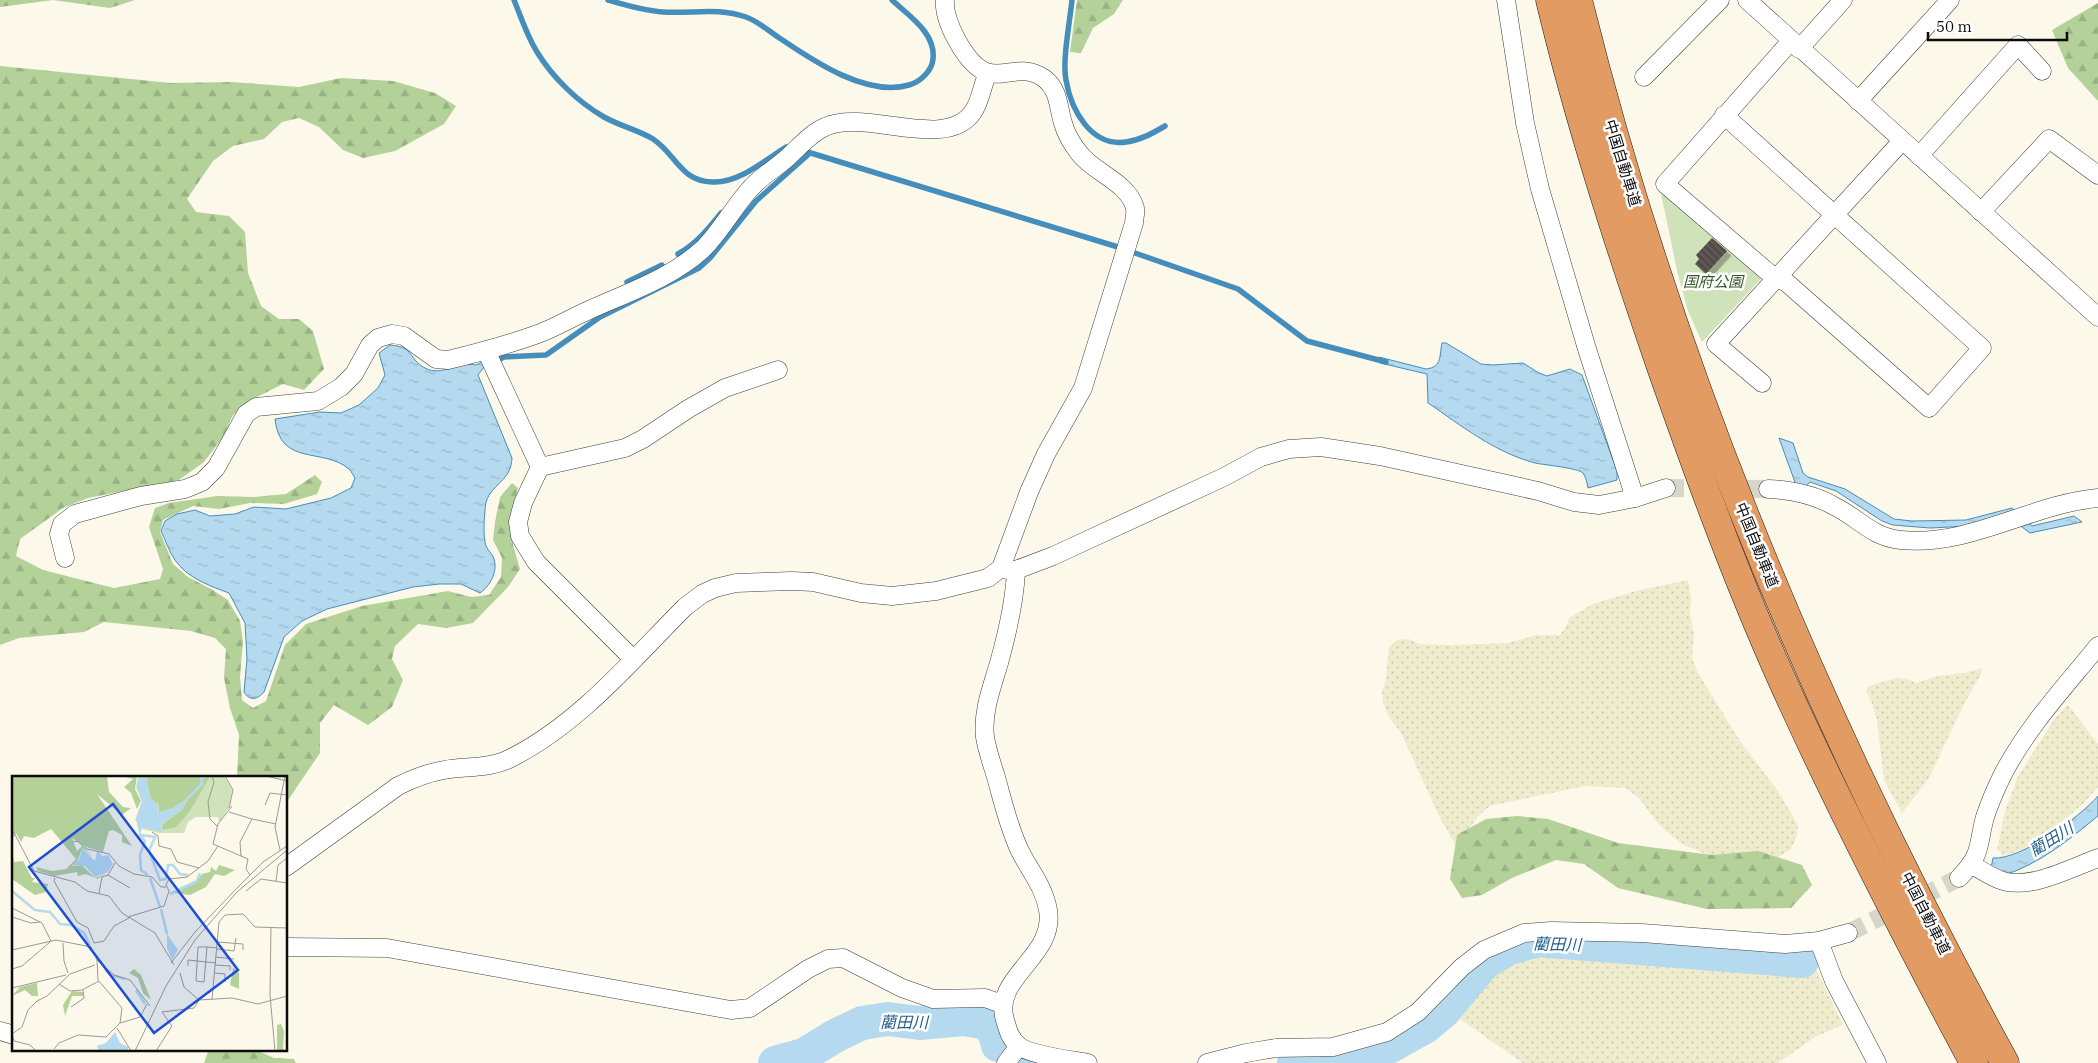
<svg xmlns="http://www.w3.org/2000/svg" width="2098" height="1063" font-family="'IBM Plex Serif','Noto Sans JP',serif">
<style>
.farmland{fill:url(#farmland-dots)}
.green{fill:#cfe2b9}
.forest{fill:url(#forest-firs)}
.water{fill:url(#water-ripples);stroke:#458ebc}
.lines{fill:none;stroke-linecap:round;stroke-linejoin:round}
.stream{stroke:#458ebc;stroke-width:5.5}
.river{stroke:#b5d9ee;stroke-width:34}
.building{fill:url(#building-back-hatch);filter:url(#shadow)}
.street-tunnel{stroke:#d8d5c9;stroke-width:18;stroke-dasharray:18 9;stroke-linecap:butt}
.street-casing{stroke:#3e3e3e;stroke-width:19}
.highway-casing{stroke:#1c1c1c;stroke-width:29}
.street{stroke:#fff;stroke-width:18}
.highway{stroke:#e29b63;stroke-width:28}
.labels{text-anchor:middle;dominant-baseline:central;stroke-width:5;stroke-linejoin:round;paint-order:stroke}
.street-label{font-size:15px;fill:#0b0b0b;stroke:#fff}
.park-label{font-size:15px;font-style:italic;fill:#305924;stroke:#fff}
.water-label{font-size:16px;font-style:italic;fill:#24608c;stroke:#fff}
.inset-river{fill:none;stroke:#b5d9ee;stroke-width:2.5}
.inset-road{fill:none;stroke:#9c9a91;stroke-width:1}
.view{fill:#1d4ed8;fill-opacity:0.15;stroke:#1d4ed8;stroke-width:2.5}
.inset-edge{fill:none;stroke:#0b0b0b;stroke-width:2.5}
</style>
<defs>
<pattern id="farmland-dots" width="8" height="8" patternUnits="userSpaceOnUse" patternTransform="scale(1.25)"><rect width="8" height="8" fill="#efecce"/><path d="M2 2h.1M6 6h.1" fill="none" stroke="#ccc9b0" stroke-width="1.8" stroke-linecap="round"/></pattern>
<pattern id="forest-firs" width="22" height="20" patternUnits="userSpaceOnUse" patternTransform="scale(1.25)"><rect width="22" height="20" fill="#b4d19a"/><path d="M5 1l3.5 6h-7zM16 11l3.5 6h-7z" fill="#99b283"/></pattern>
<pattern id="water-ripples" width="26" height="14" patternUnits="userSpaceOnUse" patternTransform="scale(1.25)"><rect width="26" height="14" fill="#b5d9ee"/><path d="M2 4q2-2 4 0t4 0M15 11q2-2 4 0t4 0" fill="none" stroke="#9ab9cb"/></pattern>
<pattern id="building-back-hatch" width="6" height="6" patternUnits="userSpaceOnUse" patternTransform="scale(1.25)"><rect width="6" height="6" fill="#524c48"/><path d="M-1 5l2 2M0 0l6 6M5-1l2 2" fill="none" stroke="#66615e"/></pattern>
<filter id="shadow"><feDropShadow dx="4.5" dy="4.5" stdDeviation="0" flood-color="#0004"/></filter>
</defs>
<rect width="100%" height="100%" fill="#fcf9eb"/>
<g class="farmland">
<polygon points="1688,580 1691,598 1690,614 1694,634 1692,658 1698,673 1740,741 1778,791 1798,825 1797,835 1791,849 1777,858 1710,856 1684,845 1668,833 1656,821 1639,798 1625,788 1585,786 1490,806 1477,817 1457,848 1440,818 1401,733 1389,717 1383,702 1382,691 1386,679 1389,647 1397,640 1409,639 1419,644 1450,645 1508,643 1537,635 1560,635 1566,627 1569,618 1593,604 1636,591"/>
<polygon points="1982,668 1981,674 1963,706 1929,778 1902,813 1884,780 1877,721 1872,703 1866,691 1869,686 1896,678 1907,679 1916,683 1937,676 1964,673"/>
<polygon points="2068,705 2098,744 2098,787 2084,803 2047,834 2024,849 2001,856 2002,852 1997,850 2005,811 2018,776 2055,718"/>
<polygon points="1540,949 1634,954 1649,959 1814,965 1843,1025 1815,1037 1778,1063 1523,1063 1454,1015 1467,994 1481,979 1494,969 1520,955"/>
</g>
<polygon class="green" points="1659,184 1761,279 1702,342 1688,311 1678,275"/>
<g class="forest">
<polygon points="0,0 135,0 110,8 53,0 0,7"/>
<polygon points="1077,0 1123,0 1114,14 1093,28 1081,53 1070,52"/>
<polygon points="2098,3 2098,101 2068,68 2052,30"/>
<polygon points="0,66 171,83 231,82 299,87 341,78 393,81 435,93 456,106 444,124 395,151 363,158 343,150 319,127 299,118 282,122 264,139 233,146 213,161 187,199 196,212 229,216 245,232 248,273 261,306 279,319 299,319 313,331 324,369 304,390 283,384 253,399 233,415 223,437 204,462 179,480 88,498 63,508 20,539 16,556 43,570 114,588 160,579 163,569 149,527 155,508 169,503 217,496 253,497 286,494 315,475 322,482 317,494 284,504 250,503 219,509 193,506 163,520 160,532 173,564 188,577 211,589 228,600 240,621 243,641 240,677 242,700 253,708 266,701 285,645 306,624 362,606 408,598 448,591 471,597 489,595 501,577 502,558 493,540 495,522 500,497 512,483 518,488 510,519 513,545 520,569 508,587 473,623 446,628 418,624 395,646 392,659 403,680 392,707 368,725 334,705 320,723 320,753 286,803 286,777 237,777 239,735 230,708 224,678 226,649 215,638 191,631 104,622 84,632 19,638 0,645"/>
<polygon points="1517,816 1548,819 1618,843 1712,855 1758,851 1802,865 1812,885 1791,908 1707,909 1618,888 1584,864 1556,860 1512,878 1482,895 1462,898 1450,879 1457,835 1486,819"/>
<polygon points="209,1049 254,1049 274,1058 294,1059 296,1063 204,1063"/>
</g>
<g class="water">
<path d="M1442,343H1446L1481,364L1493,365L1523,363L1539,373L1547,376L1570,369L1582,375L1617,471V480L1588,488C1587,483 1586,477 1583,473C1578,468 1545,465 1535,463C1494,452 1462,426 1428,403L1427,374L1380,363L1379,357L1426,369C1443,367 1439,355 1442,343Z"/>
<path d="M390,345C415,347 408,359 425,368C441,377 459,361 476,365L482,362L484,367L478,375L512,458C511,485 485,484 485,511C484,521 483,536 486,546C488,551 493,554 494,559C498,572 490,586 480,593L461,584H439L413,587L327,609L302,621L284,637L264,692C258,699 250,702 244,692L247,659L245,623L229,593C210,586 187,578 175,560C169,552 166,541 161,531L165,521L177,514L195,510L210,516L235,514L254,507L286,509L331,498L351,488L355,478C353,475 351,471 349,469C323,447 280,467 275,419L320,412L341,413L359,405L378,388L385,375L379,353Z"/>
<polygon points="1779,438 1793,443 1803,473 1808,477 1845,489 1894,519 1912,521 1966,520 2012,508 2032,526 2074,516 2082,522 2030,533 2007,516 1969,526 1930,528 1893,525 1882,521 1836,491 1810,482 1806,486 1796,485"/>
<path d="M2098,796V816C2066,842 2041,863 2002,876L1991,868L1993,858C2021,860 2080,817 2098,796Z"/>
</g>
<g class="lines">
<g class="stream">
<path d="M514,0C521,17 527,36 537,52C553,78 578,102 604,117C620,126 638,130 653,139C676,154 680,181 712,182C738,184 765,160 786,147L792,148"/>
<path d="M608,0C625,5 645,11 663,12C693,14 717,7 746,17C758,21 770,32 781,39C815,62 867,97 909,85C920,82 932,71 933,59C936,33 909,16 892,0"/>
<path d="M1072,0C1070,21 1062,61 1066,80C1071,110 1091,147 1126,142C1141,140 1153,133 1165,126"/>
<polyline points="801,150 1118,247"/>
<polyline points="1132,252 1238,289 1307,341 1386,362"/>
<path d="M678,254C697,243 708,229 721,213"/>
<polyline points="627,282 662,265"/>
<polyline points="494,362 504,357 546,355 600,317 699,268 710,258 756,201 810,153"/>
</g>
<g class="river">
<polyline points="1019,1058 1029,1063"/>
<polyline points="775,1063 804,1055 835,1036 862,1023 888,1019 919,1023 964,1019 987,1023 995,1034 998,1045"/>
<polyline points="1294,1063 1342,1063 1369,1058 1425,1027 1443,1012 1484,963 1509,948 1538,940 1802,961"/>
</g>
</g>
<polygon class="building" points="1712,238 1727,251 1706,274 1695,264 1699,259 1696,255"/>
<g class="lines">
<g class="street-tunnel">
<polyline points="1666,488 1768,489"/>
<polyline points="1848,933 1959,878"/>
</g>
<defs>
<g id="street">
<polyline points="1506,0 1525,123 1540,189 1587,349 1635,498"/>
<polyline points="1747,0 2098,317"/>
<polyline points="1799,49 1843,0"/>
<polyline points="1644,77 1720,0"/>
<polyline points="1858,101 1950,0"/>
<polyline points="1724,115 1982,348 1929,408 1786,282 1776,279 1665,184 1791,41"/>
<polyline points="1919,156 2018,45 2042,71"/>
<polyline points="1981,212 2049,139 2098,175"/>
<polyline points="488,350 489,357 540,467 523,503 518,522 520,536 536,562 633,659"/>
<polyline points="1762,383 1716,344 1902,141"/>
<polyline points="540,467 625,448 643,439 688,409 725,388 778,370"/>
<path d="M1768,489C1792,490 1813,494 1834,506C1859,518 1871,537 1901,540C1970,547 2031,504 2098,498"/>
<path d="M65,558L59,534L62,524L75,514L141,496L185,489L202,482L216,468L246,414L256,407L318,401L341,387L354,374L370,345L378,338L392,334L404,336L436,359L448,360C477,353 507,345 535,335C553,329 569,319 587,311C626,293 670,279 703,249C721,231 733,208 750,189C761,176 775,169 787,158C799,147 811,133 825,127C866,108 945,152 973,112C981,100 982,85 988,73"/>
<polyline points="1001,568 1007,570 1016,570 1053,556 1224,477 1261,457 1289,449 1321,447 1380,456 1538,491 1574,502 1599,505 1635,498 1666,488"/>
<path d="M1016,570C1015,601 1007,634 999,663C992,687 982,712 985,737C987,750 992,764 996,777C1003,802 1008,825 1019,849C1029,870 1044,886 1048,910C1056,957 992,977 1005,1020C1008,1030 1010,1039 1019,1046C1030,1055 1072,1060 1088,1063"/>
<path d="M1972,865C1981,870 1990,876 2000,880C2029,891 2071,868 2098,858"/>
<path d="M286,867L398,786C412,779 427,773 444,770C466,766 490,769 511,758C579,724 632,660 685,607L702,594L715,588L736,583L792,581L813,582L861,593L892,596L936,591L988,578L1001,568L1029,492L1046,454L1083,388L1134,223C1134,219 1136,213 1135,208C1128,182 1094,173 1079,153C1072,144 1066,134 1063,123C1058,107 1059,90 1045,79C1022,62 1005,79 986,72C966,64 943,21 945,0"/>
<path d="M1959,878C1983,853 1977,846 1985,817C1990,802 1996,788 2003,774C2028,726 2064,688 2098,646"/>
<polyline points="1819,941 1834,981 1877,1063"/>
<polyline points="286,947 387,948 731,1010 750,1008 808,969 828,959 843,958 902,988 933,999 985,998 1002,1004"/>
<polyline points="0,1031 14,1035"/>
<polyline points="1006,1063 1019,1046"/>
<polyline points="1207,1063 1246,1053 1276,1048 1333,1047 1387,1032 1418,1012 1462,967 1484,950 1524,933 1551,931 1642,933 1785,944 1819,941 1848,933"/>
</g>
<g id="highway">
<path d="M1550,0C1580,125 1620,248 1662,370C1699,475 1737,580 1783,682C1841,811 1907,938 1974,1063"/>
<path d="M1578,0C1670,372 1821,728 2005,1063"/>
</g>
</defs>
<use href="#street" class="street-casing"/>
<use href="#highway" class="highway-casing"/>
<use href="#street" class="street"/>
<use href="#highway" class="highway"/>
</g>
<g class="labels">
<g class="street-label">
<text transform="translate(1623 163) rotate(73)">中国自動車道</text>
<text transform="translate(1757 545) rotate(68)">中国自動車道</text>
<text transform="translate(1926 913) rotate(63)">中国自動車道</text>
</g>
<g class="park-label">
<text x="1713" y="281">国府公園</text>
</g>
<g class="water-label">
<text transform="translate(2051 839) rotate(-32)">藺田川</text>
<text transform="translate(1557 944) rotate(1)">藺田川</text>
<text x="904" y="1022">藺田川</text>
</g>
</g>
<g transform="translate(12 776)">
<rect width="275" height="275" fill="#fcf9eb"/>
<path d="M126,0H212L220,14L217,32L207,46L206,41H184L176,46L172,57H147L130,53L123,44L130,26L124,11Z" fill="#cfe2b9"/>
<path d="M0,0H95L97,16L111,31L119,32L110,39L85,18L120,70L110,66V59L101,54L97,55L91,76L74,71L60,62L65,75L70,70L82,81L70,72L66,84L60,90L70,89L83,102L94,98L85,103L74,98L66,100L65,96L43,100L26,95L24,91L40,95L54,93L64,83L39,53L22,62L12,60L9,66L4,57L0,64ZM110,0H125L123,13L129,25L125,33L119,17L112,11L121,3ZM134,0H188L191,4L194,0L197,2L178,35L164,51L150,54L151,48L170,34L178,20L161,32L147,36V28L139,23ZM0,74L2,86L11,85L20,102H23L20,106L36,108L34,116L23,119L0,103ZM207,89L223,94L212,100L203,98L194,111L178,119L162,117L185,105L190,98L198,96L199,91L204,95ZM221,192L227,197V213L218,209ZM122,193L129,199L139,224L131,217L126,202L117,197ZM25,207L26,220H20L13,214L0,220L8,211ZM60,215L71,216V220H60L53,240L51,229ZM269,248L272,255L271,275H265V249Z" fill="#b4d19a"/>
<path d="M127,0L135,3L138,23L146,29V37L162,32L176,22L169,34L150,47L149,56L130,51L128,60L127,57L124,43L130,25L125,12ZM70,72L83,85L85,75L91,80L96,79L101,88L96,96L83,101L73,90L61,89L67,84ZM155,158L166,174L160,184L155,172ZM103,256L108,267L116,271V275H87L85,270L94,267Z" fill="#b5d9ee"/>
<path class="inset-river" d="M175,23L190,8L189,0M127,58L133,65L128,79L129,94L136,99M129,59L143,61L137,75L148,104L154,103L156,89H161L168,98L176,99M138,102L148,131M0,115L23,134L38,136L48,148L59,149L72,157L78,169M158,118L185,105L188,97M149,133L155,158M94,194L99,199L113,203M124,214L133,228"/>
<path class="inset-road" d="M200,0L202,6L196,26L198,43L206,51M213,0L221,14L217,32M254,0L275,5M253,29L258,17L275,19M220,30L206,48L201,68L236,83L234,93L238,99M217,36L240,43L228,66L229,80M240,43L264,48M0,53L22,95L63,106L75,115L97,120L110,137L143,157L162,189M140,56L146,60L147,70L159,73L165,86L187,92M61,66L65,65L75,73L97,78L107,90L122,98L140,101L149,111H154M268,74L263,51L273,0M96,99L118,112M43,102L42,105L65,146L76,152L82,167M264,105L266,89L275,82M234,115L249,103L275,107M87,117L90,101L96,99L103,87M0,132L30,147L39,165M0,141L19,147L28,146M116,141L152,130L157,115L154,109L157,103L175,101L196,85L206,70M275,142V176M259,151L258,219L263,275M206,166L231,168V174M51,167L52,185L56,197M82,167L92,165L102,150L117,142M79,171L85,184L102,199L118,204L138,230M195,171L192,206L184,205L186,171H195L205,172M205,173L222,175L224,162M0,174L44,164L79,171M204,181L222,183M159,187L183,156L227,110L251,86L275,70M203,189L218,190V194M176,190V184L204,187M0,193L10,190L38,166M168,197L172,211L187,224L220,222L246,228L275,220M203,197L213,198V206M47,208L58,215L70,214L87,205M0,212L54,199M200,223L207,146L213,139L231,138L243,151L275,152M59,231L72,222L71,214M150,236L182,232L187,224M108,247L128,241L135,228M105,252L119,275M0,258L10,251L16,234L25,225L35,220L58,198L83,189M0,258L2,265L18,269L24,275M42,273L47,267L66,259L94,261L108,247L110,232L86,204L85,184M123,275L154,210L183,164L225,116L275,74M144,275L160,250L150,236"/>
<path class="view" d="M101,28L226,194L142,257L17,91Z"/>
<rect width="275" height="275" class="inset-edge"/>
</g>
<path d="M1928 32v8h139v-8" fill="none" stroke="#0b0b0b" stroke-width="2.5"/>
<text x="1936" y="32" font-size="15" fill="#0b0b0b" stroke="#ffffff" stroke-width="4" paint-order="stroke">50 m</text>
</svg>
